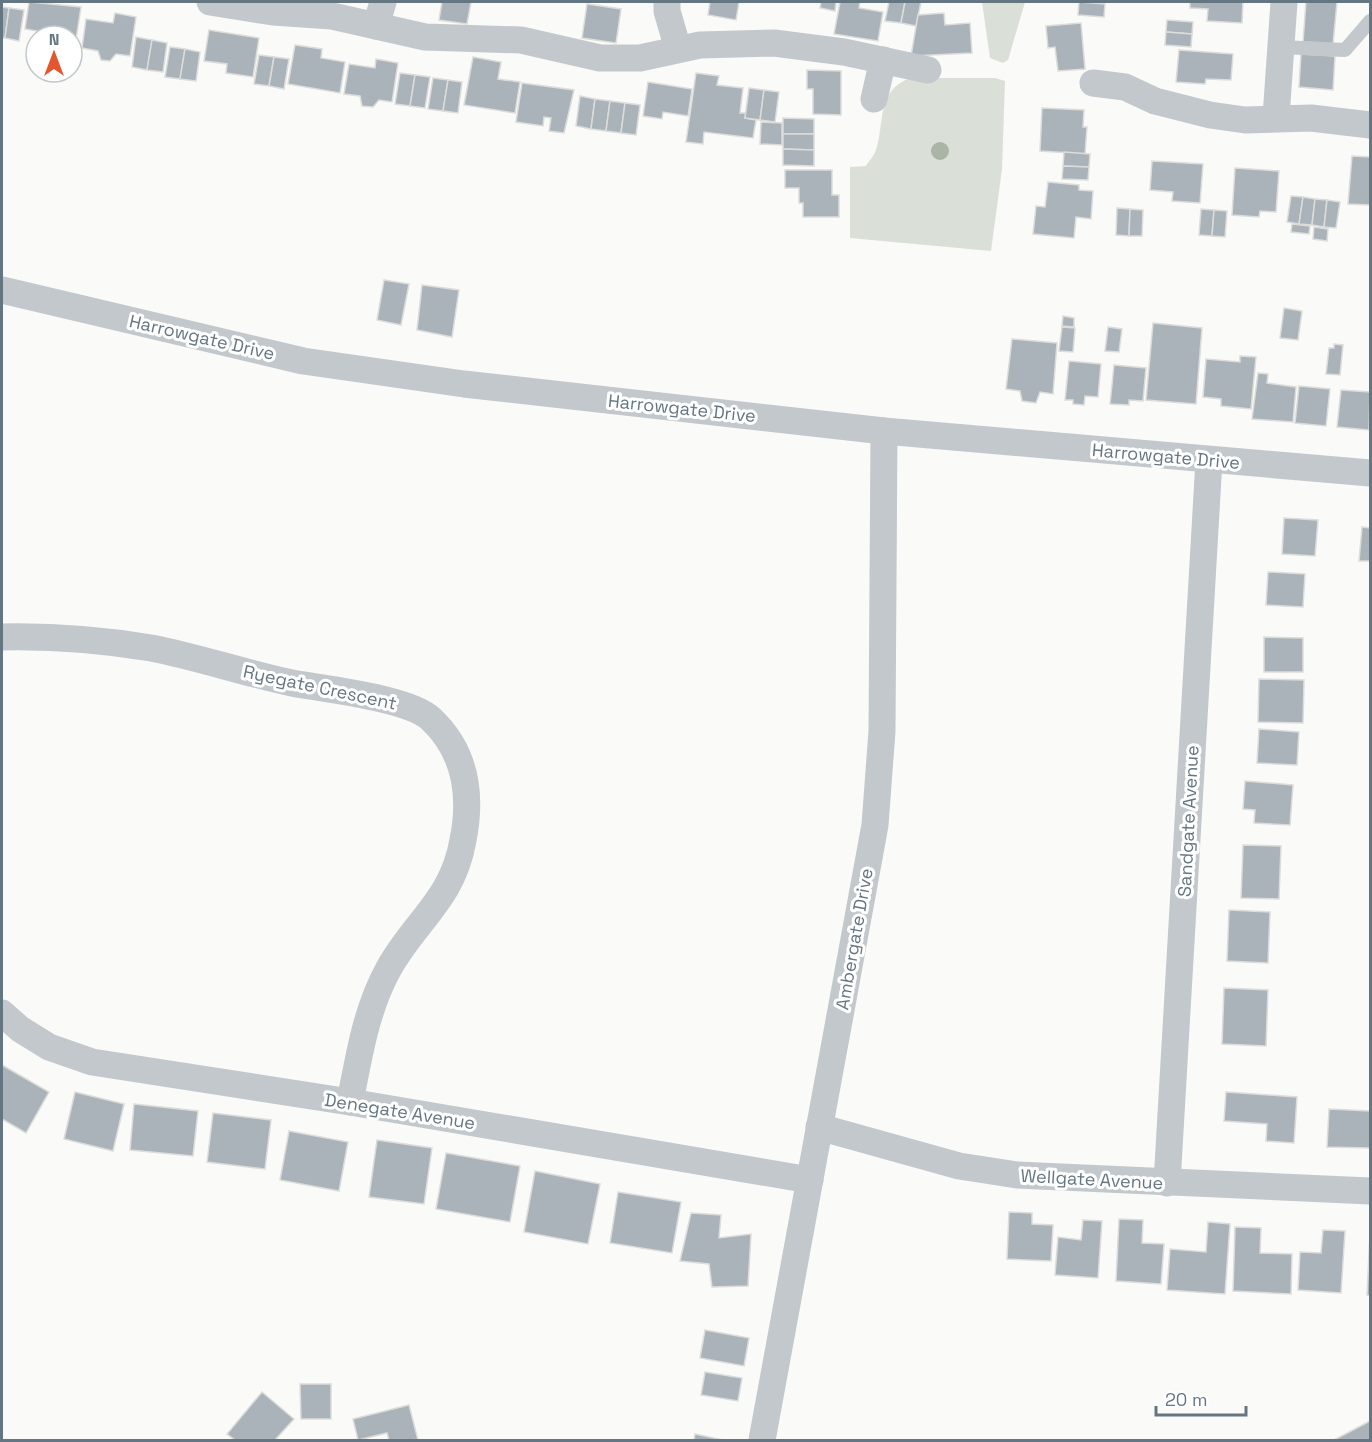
<svg xmlns="http://www.w3.org/2000/svg" width="1372" height="1442" font-family="'Space Grotesk',sans-serif">
<style>
.green{fill:#dadfd7}
.building{fill:#aab3b9;stroke:#dcdcda;stroke-width:1.5}
.lines{fill:none;stroke-linecap:round;stroke-linejoin:round}
.lane{stroke:#c3c8cc;stroke-width:14}
.street{stroke:#c3c8cc;stroke-width:27}
.tree{fill:#aab4a7}
.labels{text-anchor:middle;dominant-baseline:central;stroke-width:6;stroke-linejoin:round;paint-order:stroke}
.street-label{font-size:18px;fill:#657683;stroke:#fff}
</style>
<rect width="100%" height="100%" fill="#fafaf8"/>
<g class="green">
<polygon points="982,2 1025,2 1008,60 1003,63 990,58"/>
<path d="M910,78H995L1005,81L1002,169L991,251L850,238V167L866,166C869,161 874,156 876,150C885,122 876,91 910,78Z"/>
</g>
<g class="building">
<polygon points="29,2 81,7 75,46 72,46 72,36 48,36 48,33 25,29"/>
<polygon points="442,2 471,2 467,24 439,20"/>
<polygon points="710,2 739,2 736,20 708,15"/>
<polygon points="821,2 836,2 835,11 820,8"/>
<polygon points="840,2 860,2 859,8 883,12 878,41 834,34"/>
<polygon points="889,2 905,2 901,23 885,21"/>
<polygon points="905,2 921,2 916,26 901,23"/>
<polygon points="1079,2 1105,4 1104,17 1078,15"/>
<polygon points="1190,2 1243,2 1242,23 1207,21 1208,9 1190,8"/>
<polygon points="1306,2 1337,2 1333,44 1303,42"/>
<polygon points="587,4 621,9 616,43 582,38"/>
<polygon points="2,7 9,8 5,38 2,38"/>
<polygon points="9,8 24,10 19,41 5,38"/>
<polygon points="115,13 136,17 130,56 116,54 110,61 101,60 98,51 82,48 86,19 113,23"/>
<polygon points="944,13 945,25 970,23 972,53 911,56 918,15"/>
<polygon points="1167,20 1193,22 1192,34 1166,32"/>
<polygon points="1081,23 1085,69 1058,71 1055,47 1048,48 1046,26"/>
<polygon points="209,30 259,38 253,77 226,73 227,64 204,61"/>
<polygon points="1166,32 1192,34 1191,47 1165,45"/>
<polygon points="136,37 152,40 147,70 132,67"/>
<polygon points="152,40 167,43 163,72 147,70"/>
<polygon points="295,45 322,49 321,58 345,62 340,93 288,84"/>
<polygon points="170,47 185,49 180,79 165,77"/>
<polygon points="185,49 200,52 196,81 180,79"/>
<polygon points="1179,50 1233,54 1231,80 1206,79 1205,84 1176,82"/>
<polygon points="1301,54 1335,56 1333,90 1299,87"/>
<polygon points="259,55 274,57 269,86 254,84"/>
<polygon points="274,57 289,59 284,89 269,86"/>
<polygon points="473,57 501,62 498,79 520,82 515,113 464,105"/>
<polygon points="376,59 398,63 392,102 379,100 373,107 362,106 360,96 344,94 349,64 375,68"/>
<polygon points="807,70 841,71 841,115 813,114 813,89 807,89"/>
<polygon points="400,73 415,75 410,106 395,104"/>
<polygon points="696,73 719,76 717,85 743,88 740,113 746,113 745,118 756,120 753,138 704,132 703,144 686,142"/>
<polygon points="415,75 430,77 425,108 410,106"/>
<polygon points="433,78 448,80 443,111 428,109"/>
<polygon points="448,80 462,82 458,113 443,111"/>
<polygon points="648,82 692,89 688,116 663,112 662,119 643,116"/>
<polygon points="522,83 574,90 564,133 549,131 551,118 544,117 543,126 516,122"/>
<polygon points="749,88 764,90 760,120 745,118"/>
<polygon points="764,90 779,92 775,122 760,120"/>
<polygon points="580,96 595,99 591,129 576,126"/>
<polygon points="595,99 610,101 606,131 591,129"/>
<polygon points="610,101 625,103 621,133 606,131"/>
<polygon points="625,103 640,105 636,135 621,133"/>
<polygon points="1042,108 1084,110 1083,127 1087,127 1085,154 1040,151"/>
<polygon points="783,118 814,119 814,134 783,134"/>
<polygon points="761,122 782,123 782,145 760,144"/>
<polygon points="783,134 814,134 814,150 783,149"/>
<polygon points="783,149 814,150 814,166 783,165"/>
<polygon points="1064,152 1090,154 1089,167 1063,166"/>
<polygon points="1352,156 1370,157 1370,205 1348,204"/>
<polygon points="1152,161 1203,164 1200,203 1172,201 1173,192 1150,190"/>
<polygon points="1063,166 1089,167 1088,180 1062,179"/>
<polygon points="1235,168 1279,171 1276,212 1260,211 1259,217 1232,215"/>
<polygon points="785,170 832,170 832,195 839,195 839,217 803,217 803,203 799,203 799,188 785,188"/>
<polygon points="1048,182 1079,185 1079,190 1093,191 1091,219 1076,217 1074,238 1033,234 1036,206 1045,207"/>
<polygon points="1291,196 1303,197 1299,224 1287,222"/>
<polygon points="1303,197 1315,199 1312,225 1299,224"/>
<polygon points="1315,199 1327,200 1324,227 1312,225"/>
<polygon points="1327,200 1340,202 1336,228 1324,227"/>
<polygon points="1117,208 1130,209 1129,236 1116,235"/>
<polygon points="1130,209 1143,210 1142,236 1129,236"/>
<polygon points="1201,209 1214,210 1212,236 1199,235"/>
<polygon points="1214,210 1227,211 1225,237 1212,236"/>
<polygon points="1292,224 1310,226 1309,234 1291,232"/>
<polygon points="1314,227 1328,229 1327,241 1313,239"/>
<polygon points="384,280 409,284 401,325 377,320"/>
<polygon points="422,285 459,290 452,337 417,330"/>
<polygon points="1284,308 1302,311 1298,340 1280,338"/>
<polygon points="1063,316 1074,318 1074,327 1062,326"/>
<polygon points="1153,323 1202,328 1196,404 1146,400"/>
<polygon points="1062,327 1075,328 1073,352 1059,351"/>
<polygon points="1108,327 1122,329 1119,352 1105,351"/>
<polygon points="1012,339 1057,343 1053,394 1040,392 1036,403 1022,401 1020,391 1006,389"/>
<polygon points="1334,344 1343,345 1340,375 1326,374 1329,348 1334,348"/>
<polygon points="1240,356 1256,357 1251,409 1221,406 1221,399 1203,397 1206,359 1240,362"/>
<polygon points="1069,361 1101,364 1098,397 1085,396 1084,405 1073,404 1073,400 1065,400"/>
<polygon points="1114,365 1146,368 1143,401 1129,400 1129,405 1110,404"/>
<polygon points="1258,373 1268,374 1267,383 1296,387 1293,422 1252,419"/>
<polygon points="1299,386 1330,389 1326,426 1295,423"/>
<polygon points="1341,390 1370,392 1369,430 1337,427"/>
<polygon points="1284,518 1318,520 1315,556 1282,554"/>
<polygon points="1362,527 1370,528 1370,561 1359,561"/>
<polygon points="1268,572 1305,574 1303,607 1266,605"/>
<polygon points="1264,637 1303,638 1303,672 1264,672"/>
<polygon points="1259,679 1304,680 1303,723 1258,722"/>
<polygon points="1259,729 1299,732 1297,765 1257,763"/>
<polygon points="1245,781 1293,785 1290,825 1254,823 1255,810 1243,809"/>
<polygon points="1243,845 1281,846 1279,899 1241,898"/>
<polygon points="1229,910 1270,912 1268,963 1227,961"/>
<polygon points="1224,988 1268,990 1266,1046 1222,1044"/>
<polygon points="2,1065 49,1092 26,1133 2,1119"/>
<polygon points="75,1092 124,1104 113,1151 64,1139"/>
<polygon points="1226,1092 1297,1097 1294,1143 1266,1141 1267,1124 1224,1121"/>
<polygon points="134,1104 198,1111 193,1156 130,1150"/>
<polygon points="1329,1109 1370,1111 1370,1148 1327,1147"/>
<polygon points="213,1113 271,1120 265,1169 207,1162"/>
<polygon points="289,1131 348,1142 339,1191 280,1180"/>
<polygon points="377,1140 432,1148 424,1204 369,1197"/>
<polygon points="446,1153 520,1166 510,1222 436,1209"/>
<polygon points="535,1171 600,1184 588,1244 524,1232"/>
<polygon points="618,1192 681,1202 672,1253 610,1243"/>
<polygon points="1009,1212 1032,1213 1032,1224 1053,1225 1051,1261 1007,1259"/>
<polygon points="691,1213 721,1215 719,1238 751,1234 748,1286 712,1287 709,1264 680,1261"/>
<polygon points="1119,1219 1143,1220 1142,1243 1164,1244 1161,1284 1116,1281"/>
<polygon points="1083,1220 1102,1221 1098,1278 1055,1275 1058,1237 1081,1240"/>
<polygon points="1208,1222 1230,1224 1225,1294 1167,1290 1170,1249 1206,1252"/>
<polygon points="1235,1227 1261,1228 1260,1253 1292,1254 1291,1294 1233,1291"/>
<polygon points="1323,1230 1345,1231 1341,1293 1298,1290 1300,1252 1321,1253"/>
<polygon points="1370,1233 1370,1296 1367,1295"/>
<polygon points="705,1330 749,1338 744,1366 700,1358"/>
<polygon points="705,1372 742,1378 738,1401 701,1395"/>
<polygon points="300,1384 331,1384 331,1419 301,1419"/>
<polygon points="262,1392 294,1419 275,1440 235,1440 227,1434"/>
<polygon points="409,1405 418,1440 389,1440 387,1433 358,1440 353,1419"/>
<polygon points="1370,1421 1370,1440 1334,1440"/>
<polygon points="695,1434 723,1440 694,1440"/>
</g>
<g class="lines">
<polyline class="lane" points="1281,47 1345,50 1370,21"/>
<g class="street">
<polyline points="210,2 273,12 332,16 425,37 521,40 600,58 640,58 700,45 774,43 844,52 928,70"/>
<polyline points="667,2 667,11 678,49"/>
<polyline points="376,26 383,2"/>
<polyline points="1093,83 1125,87 1155,101 1210,115 1245,120 1311,118 1370,125"/>
<polyline points="874,99 883,60"/>
<polyline points="1276,117 1284,2"/>
<polyline points="2,290 303,361 464,384 884,431 1370,473"/>
<path d="M2,637C50,636 102,640 151,648C198,657 244,673 292,683C324,689 409,698 431,719C466,752 472,795 463,840C453,899 416,920 389,968C366,1009 359,1056 350,1102"/>
<polyline points="2,1013 20,1029 49,1047 92,1062 350,1102 810,1180"/>
<polyline points="819,1127 959,1166 1017,1175 1370,1191"/>
<polyline points="1167,1183 1209,460"/>
<polyline points="762,1440 875,825 882,731 884,431"/>
</g>
</g>
<circle class="tree" cx="940" cy="151" r="9"/>
<g class="labels">
<g class="street-label">
<text transform="translate(202 337) rotate(13)">Harrowgate Drive</text>
<text transform="translate(682 408) rotate(6)">Harrowgate Drive</text>
<text transform="translate(1166 456) rotate(5)">Harrowgate Drive</text>
<text transform="translate(320 687) rotate(12)">Ryegate Crescent</text>
<text transform="translate(1188 821) rotate(-87)">Sandgate Avenue</text>
<text transform="translate(854 939) rotate(-80)">Ambergate Drive</text>
<text transform="translate(400 1111) rotate(9)">Denegate Avenue</text>
<text transform="translate(1092 1179) rotate(3)">Wellgate Avenue</text>
</g>
</g>
<rect width="1372" height="1442" fill="none" stroke="#657683" stroke-width="6"/>
<g transform="translate(54 54)"><circle r="28" fill="#ffffff" stroke="#c1c8cd" stroke-width="1.5"/>
<path d="M0-4.5L10 22L0 15L-10 22Z" fill="#e4572e"/>
<text y="-9" font-size="16" font-weight="bold" text-anchor="middle" fill="#657683">N</text>
</g>
<path d="M1156 1406v9h90v-9" fill="none" stroke="#657683" stroke-width="3"/>
<text x="1165" y="1406" font-size="18" fill="#657683" stroke="#ffffff" stroke-width="4.5" paint-order="stroke">20 m</text>
</svg>
